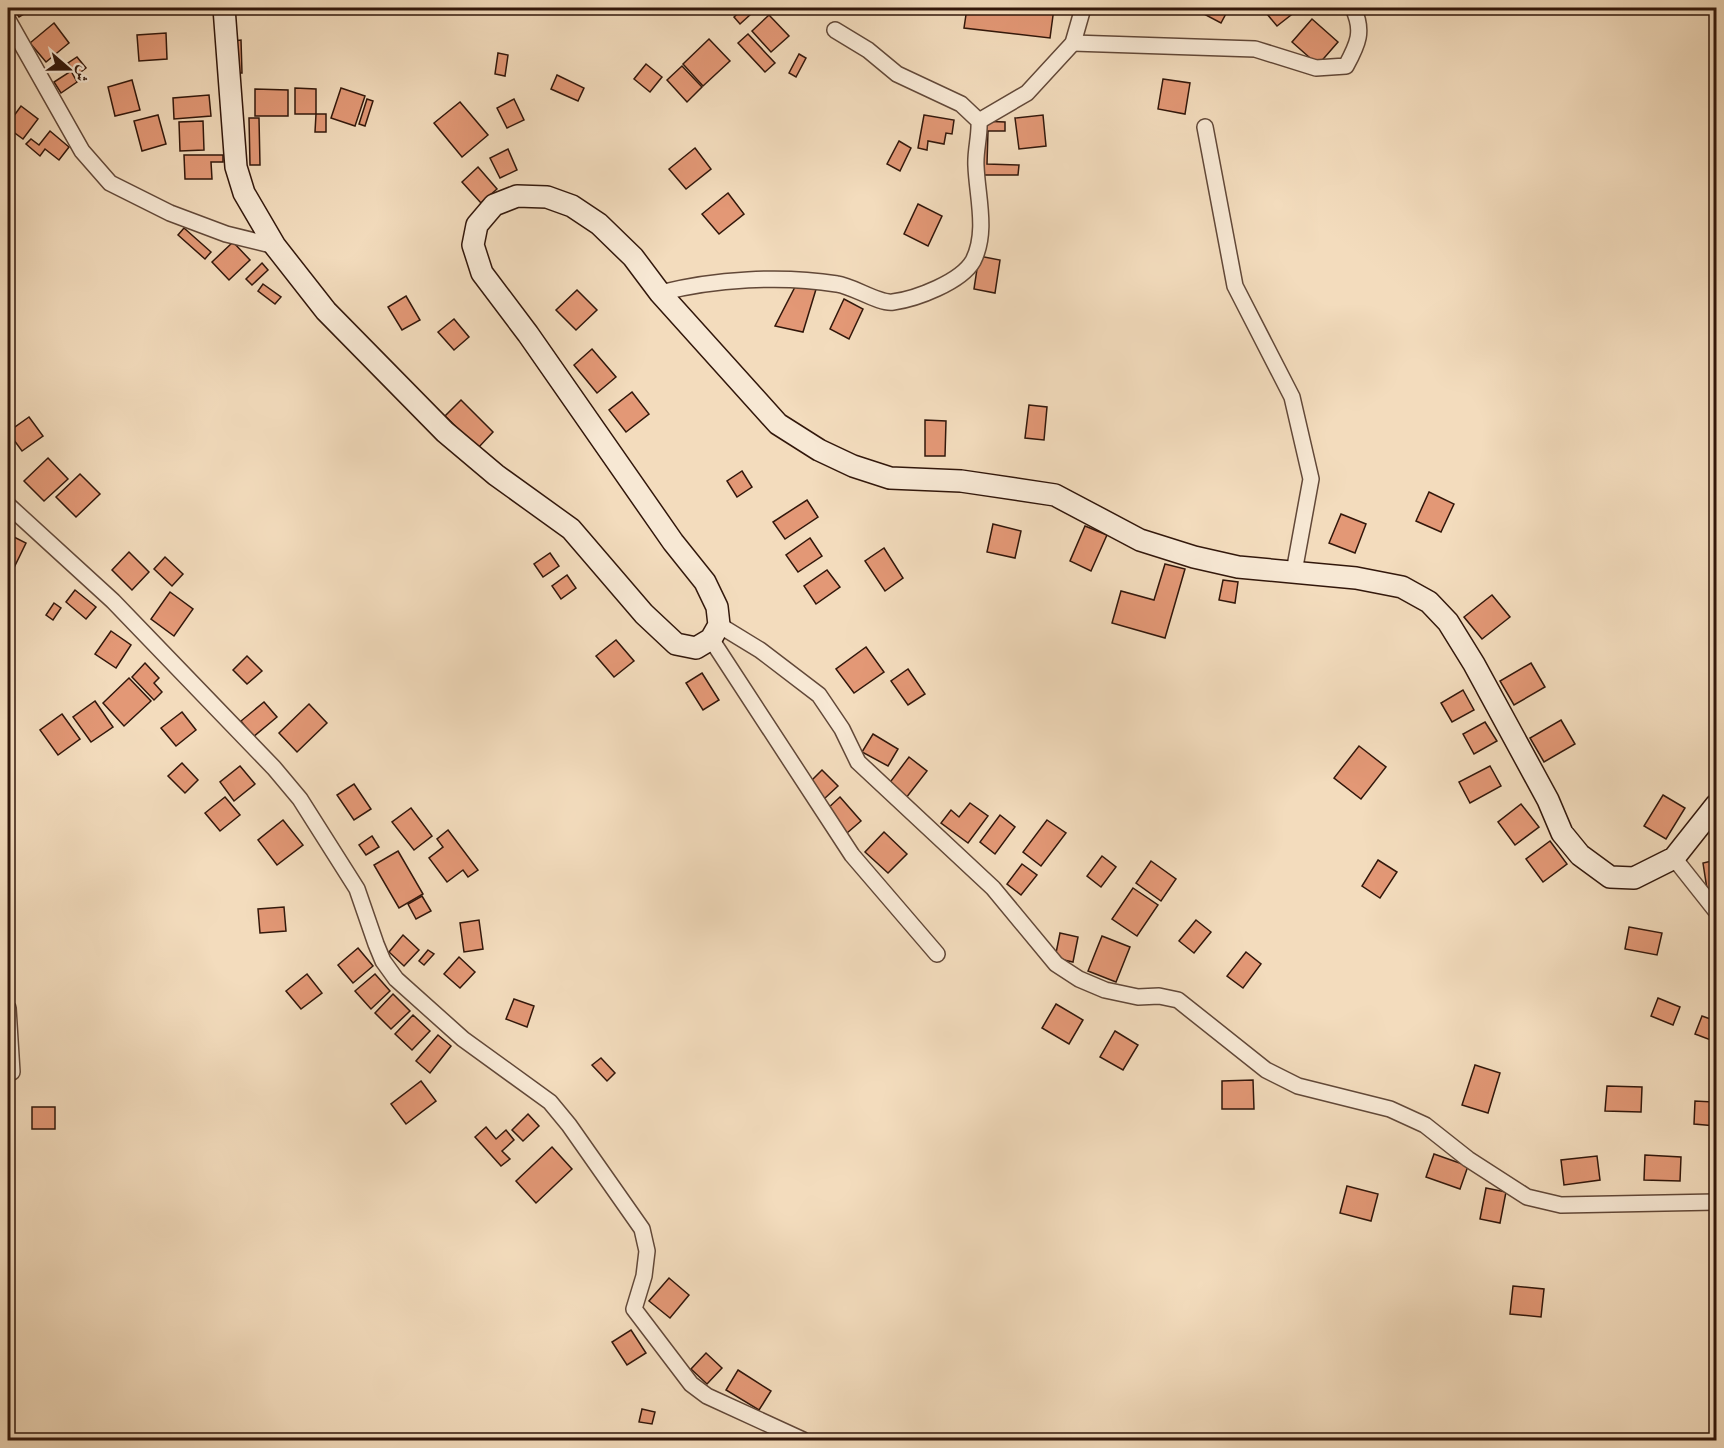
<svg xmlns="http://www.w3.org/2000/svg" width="1724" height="1448" font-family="'IM FELL DW Pica',Amiri,serif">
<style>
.building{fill:#e39876;stroke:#32170b;stroke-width:1.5}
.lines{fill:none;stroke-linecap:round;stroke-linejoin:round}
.street-casing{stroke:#624838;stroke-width:18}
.secondary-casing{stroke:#32170b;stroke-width:24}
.street{stroke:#f7e8d4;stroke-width:15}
.secondary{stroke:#f7e8d4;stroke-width:21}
</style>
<rect width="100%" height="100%" fill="#f3dcbd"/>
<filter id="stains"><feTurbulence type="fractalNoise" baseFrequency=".00333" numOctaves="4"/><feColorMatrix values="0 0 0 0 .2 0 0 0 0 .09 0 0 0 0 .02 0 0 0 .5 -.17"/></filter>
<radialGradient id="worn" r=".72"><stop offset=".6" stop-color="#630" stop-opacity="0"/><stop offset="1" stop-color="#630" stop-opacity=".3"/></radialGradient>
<g class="building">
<polygon points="13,8 34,8 19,17"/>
<polygon points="744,8 751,14 740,24 734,17"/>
<polygon points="967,8 1026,14 1027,8 1054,8 1050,38 964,28"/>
<polygon points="1202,8 1229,8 1221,23 1200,12"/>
<polygon points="1262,8 1300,8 1277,26"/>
<polygon points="769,15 789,36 771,52 752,31"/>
<polygon points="1312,19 1338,42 1318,65 1292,42"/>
<polygon points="54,23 69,43 46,62 30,43"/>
<polygon points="166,33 167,59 139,61 137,35"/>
<polygon points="748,34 775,63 765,72 738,43"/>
<polygon points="709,39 730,61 703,86 683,64"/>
<polygon points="241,40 242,73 234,73 233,41"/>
<polygon points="498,53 508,55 505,76 495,74"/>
<polygon points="799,54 806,58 796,77 789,73"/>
<polygon points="77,57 86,68 77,75 68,63"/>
<polygon points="646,64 662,77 650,92 634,79"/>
<polygon points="682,66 702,87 687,102 667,80"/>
<polygon points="71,71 77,82 61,93 54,82"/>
<polygon points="557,75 584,88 578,101 551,89"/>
<polygon points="1163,79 1190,83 1185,114 1158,109"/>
<polygon points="132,80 140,110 115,116 108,87"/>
<polygon points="295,88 316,89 316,114 295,114"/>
<polygon points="341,88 365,96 355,126 331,118"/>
<polygon points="255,89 288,90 288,116 255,116"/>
<polygon points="209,95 211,116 174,119 173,98"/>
<polygon points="367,99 373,101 365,126 359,124"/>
<polygon points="514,99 524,120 507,128 497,108"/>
<polygon points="460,102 488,135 462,157 434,123"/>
<polygon points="21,106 38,119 23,139 8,128 8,124"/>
<polygon points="316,114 326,114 326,132 315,132"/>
<polygon points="158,115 166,144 142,151 134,121"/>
<polygon points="924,115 954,120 952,134 946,133 944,144 928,141 927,150 918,148"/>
<polygon points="1043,115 1046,146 1019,149 1015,118"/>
<polygon points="249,118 259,118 260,165 250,165"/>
<polygon points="203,121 204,150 180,151 179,122"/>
<polygon points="980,121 1005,122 1005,131 988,131 987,164 1019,165 1018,175 979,175"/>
<polygon points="50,131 69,147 59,160 45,149 40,156 26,144 31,139 39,145"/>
<polygon points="899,141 911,148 900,171 887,164"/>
<polygon points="695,148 711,169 686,189 669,169"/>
<polygon points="508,149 517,170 500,178 490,158"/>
<polygon points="184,155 223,155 223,162 211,162 212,179 185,179"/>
<polygon points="478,167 497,189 481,203 462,182"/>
<polygon points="728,193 744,214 719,234 702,214"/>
<polygon points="918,204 942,216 928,246 904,234"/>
<polygon points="184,228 211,252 205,259 178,235"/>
<polygon points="233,242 250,260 229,280 212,262"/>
<polygon points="979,256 1000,260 995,293 974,289"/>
<polygon points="262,263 268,270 252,285 246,279"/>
<polygon points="263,284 281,297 275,304 258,291"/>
<polygon points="817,286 803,332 775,326 795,287"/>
<polygon points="577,290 597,310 576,330 556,310"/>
<polygon points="406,296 420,320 402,330 388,307"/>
<polygon points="844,299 863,309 849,339 830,329"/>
<polygon points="454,319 469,337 454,350 438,332"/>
<polygon points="592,349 616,377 597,393 574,365"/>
<polygon points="632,392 649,414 626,432 609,410"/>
<polygon points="461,400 493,432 478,448 445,416"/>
<polygon points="1029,405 1047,407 1044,440 1025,438"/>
<polygon points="29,417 43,436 22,451 8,432"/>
<polygon points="925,420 946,421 945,456 925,456"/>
<polygon points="48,458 68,479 44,501 24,481"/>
<polygon points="742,471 752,487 737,497 727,481"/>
<polygon points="80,474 100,494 76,517 56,497"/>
<polygon points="1429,492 1454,504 1441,532 1416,521"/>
<polygon points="807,500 818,517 785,539 773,522"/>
<polygon points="1341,514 1366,524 1355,553 1329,543"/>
<polygon points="993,524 1021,531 1015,558 987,552"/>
<polygon points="1085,526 1107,535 1091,571 1070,561"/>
<polygon points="10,535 26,543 8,580 8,539"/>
<polygon points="810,538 822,556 798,572 786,555"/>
<polygon points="884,548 903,578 885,591 865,561"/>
<polygon points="129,552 149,572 132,590 112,570"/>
<polygon points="550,553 559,566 543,577 534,564"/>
<polygon points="165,557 183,574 172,586 154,569"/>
<polygon points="1165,564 1185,569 1165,638 1112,623 1121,591 1154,600"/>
<polygon points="827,570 840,587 816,604 804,586"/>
<polygon points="567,575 576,588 561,599 552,586"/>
<polygon points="1223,580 1238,582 1235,603 1219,600"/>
<polygon points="75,590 96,607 86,619 66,602"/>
<polygon points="170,592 193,609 174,636 151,619"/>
<polygon points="1492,595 1510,617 1482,639 1464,617"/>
<polygon points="54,603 61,608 53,620 46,615"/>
<polygon points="111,631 131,645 116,668 95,654"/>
<polygon points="616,640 634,661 614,677 596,656"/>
<polygon points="866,647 884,672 854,693 836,669"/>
<polygon points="247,656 262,671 247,684 233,670"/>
<polygon points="145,663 159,678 154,683 162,692 154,700 132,677"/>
<polygon points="1531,663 1545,687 1514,705 1500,681"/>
<polygon points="908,669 925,694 908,705 891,681"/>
<polygon points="702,673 719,700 703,710 686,683"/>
<polygon points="129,678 151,701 124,726 103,703"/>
<polygon points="1463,690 1474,710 1452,722 1441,703"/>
<polygon points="95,701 113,727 91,742 73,717"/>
<polygon points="264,702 277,717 253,737 241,721"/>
<polygon points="309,704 327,723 297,752 279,733"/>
<polygon points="182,712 196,730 176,746 161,728"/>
<polygon points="62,714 80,739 58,755 40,730"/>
<polygon points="1561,720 1575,744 1544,762 1530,738"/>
<polygon points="1485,722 1497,741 1474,754 1463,734"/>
<polygon points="873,734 898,749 888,766 862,752"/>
<polygon points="1359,746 1386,767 1361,799 1334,778"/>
<polygon points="909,757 927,771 906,798 888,785"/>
<polygon points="182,763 198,780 185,793 168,776"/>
<polygon points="240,766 255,784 234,801 220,782"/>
<polygon points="1490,766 1501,786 1470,803 1459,782"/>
<polygon points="822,770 838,786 824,799 809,783"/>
<polygon points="354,784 371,809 354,820 337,795"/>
<polygon points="1663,795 1685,808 1666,839 1644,826"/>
<polygon points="225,797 240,815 220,831 205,813"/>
<polygon points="840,797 861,821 847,833 826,810"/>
<polygon points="970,803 988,816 968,843 941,823 951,810 959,817"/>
<polygon points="1521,804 1539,827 1515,845 1498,822"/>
<polygon points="411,808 432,836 414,850 392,822"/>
<polygon points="1000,815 1015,827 995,854 980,842"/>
<polygon points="283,820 303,845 277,865 258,840"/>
<polygon points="1047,820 1066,833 1041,866 1023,852"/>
<polygon points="448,830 478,870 468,877 463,870 447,882 429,858 443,847 437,839"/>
<polygon points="884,832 907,854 888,873 865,852"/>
<polygon points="372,836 379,847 366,855 359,845"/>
<polygon points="1550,841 1567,864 1543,882 1526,859"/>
<polygon points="398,851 423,894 399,908 374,865"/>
<polygon points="1102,856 1116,867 1101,887 1087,876"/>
<polygon points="1378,860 1397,872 1380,898 1362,886"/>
<polygon points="1716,860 1716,887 1707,889 1703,863"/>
<polygon points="1151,861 1176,879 1161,901 1136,883"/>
<polygon points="1022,864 1037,875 1021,895 1007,884"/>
<polygon points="1133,888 1158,905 1137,936 1112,919"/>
<polygon points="422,896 431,911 416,919 408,904"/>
<polygon points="284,907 286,931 260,933 258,909"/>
<polygon points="479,920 483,949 464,952 460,923"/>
<polygon points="1196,920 1211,932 1194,953 1179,941"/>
<polygon points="1629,927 1662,933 1657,955 1625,949"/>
<polygon points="1060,933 1078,937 1073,962 1055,958"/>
<polygon points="403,935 419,950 404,966 389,952"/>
<polygon points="1102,936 1130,947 1116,982 1088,971"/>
<polygon points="358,948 373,966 353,983 338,965"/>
<polygon points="428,950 434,954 424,965 419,961"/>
<polygon points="1246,952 1261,964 1243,988 1227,976"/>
<polygon points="459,957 475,972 460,988 444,974"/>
<polygon points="307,974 322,993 301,1009 286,991"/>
<polygon points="375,974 390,991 371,1009 355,991"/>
<polygon points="393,994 410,1011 391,1029 375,1013"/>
<polygon points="1658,998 1680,1007 1673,1025 1651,1016"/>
<polygon points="514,999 534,1006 527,1027 506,1019"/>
<polygon points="1056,1004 1083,1020 1069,1044 1042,1028"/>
<polygon points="413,1015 430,1031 412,1050 395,1034"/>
<polygon points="1702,1016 1716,1021 1716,1042 1695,1034"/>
<polygon points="1115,1031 1138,1045 1123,1070 1100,1057"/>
<polygon points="438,1035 451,1046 430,1073 416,1061"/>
<polygon points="601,1058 615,1073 607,1081 592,1065"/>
<polygon points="1475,1065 1500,1073 1488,1113 1462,1105"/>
<polygon points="1253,1080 1254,1109 1222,1109 1222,1081"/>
<polygon points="421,1081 436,1101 406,1124 391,1104"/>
<polygon points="1607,1086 1642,1087 1641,1112 1605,1111"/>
<polygon points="1713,1093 1716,1093 1716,1126 1694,1124 1695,1101 1713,1102"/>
<rect x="32" y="1107" width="23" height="22"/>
<polygon points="528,1114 539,1126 523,1141 512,1130"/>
<polygon points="486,1127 496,1139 506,1130 514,1140 502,1151 510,1159 501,1166 475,1137"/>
<polygon points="552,1147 572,1169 536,1203 516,1181"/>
<polygon points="1434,1154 1468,1166 1460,1189 1426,1177"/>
<polygon points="1645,1155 1681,1157 1680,1181 1644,1180"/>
<polygon points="1597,1156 1600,1180 1564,1185 1561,1160"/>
<polygon points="1347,1186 1378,1194 1371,1221 1340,1213"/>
<polygon points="1486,1188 1506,1192 1500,1223 1480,1219"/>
<polygon points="669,1278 689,1295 670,1318 649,1301"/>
<polygon points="1513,1286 1544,1289 1541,1317 1510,1314"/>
<polygon points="631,1330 646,1353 627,1365 612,1342"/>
<polygon points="706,1353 722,1368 707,1384 691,1369"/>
<polygon points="738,1370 771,1391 759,1410 726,1390"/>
<polygon points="642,1409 655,1412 652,1424 639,1422"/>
</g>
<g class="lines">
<defs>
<g id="street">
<polyline points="8,20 82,151 110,183 170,213 226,234 275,246"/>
<path d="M1073,43L1255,49L1316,68L1346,66C1358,44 1364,31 1353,8"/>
<polyline points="979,121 1027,93 1073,43 1083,8"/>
<polyline points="1205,127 1235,286 1292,397 1311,479 1294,572"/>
<path d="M660,293C714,279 782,275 837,284C853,286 879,304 893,302C916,299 961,282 973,261C988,232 977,196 976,166C975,151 980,136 979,121L961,104L897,74L868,50L835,30"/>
<polyline points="8,505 113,601 274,768 300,799 357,889 376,944 383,961 396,979 463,1039 550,1102 569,1125 642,1229 647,1251 644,1276 634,1309 691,1384 707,1396 803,1440"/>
<polyline points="719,625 760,650 819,695 842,729 858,762 993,888 1056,964 1079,979 1105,990 1138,997 1159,996 1178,1000 1266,1070 1298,1086 1390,1109 1425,1125 1468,1159 1527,1197 1561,1205 1716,1202"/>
<polyline points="711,639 852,855 937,954"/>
<polyline points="1674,858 1716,911"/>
<polyline points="8,1008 12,1072"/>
</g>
<polyline id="secondary" points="224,8 236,167 244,193 275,246 326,311 445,432 496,475 571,529 644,614 676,644 696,648 711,639 719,625 717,607 705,582 673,542 528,334 482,273 473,245 477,225 494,205 517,196 547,197 572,206 599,224 633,257 660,293 778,424 819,450 853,466 890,478 961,481 1055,495 1140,540 1194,557 1238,567 1356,578 1402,587 1429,602 1448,622 1474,664 1548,800 1562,833 1580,855 1610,877 1634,878 1674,858 1716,805"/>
</defs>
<use href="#street" class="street-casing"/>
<use href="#secondary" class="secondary-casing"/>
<use href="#street" class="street"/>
<use href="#secondary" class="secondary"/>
</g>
<rect width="1724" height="1448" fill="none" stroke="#f3dcbd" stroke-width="30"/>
<rect x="9" y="9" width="1706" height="1430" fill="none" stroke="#32170b" stroke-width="3"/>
<rect x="15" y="15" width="1694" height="1418" fill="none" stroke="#32170b" stroke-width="1.5"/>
<g transform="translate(69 69) rotate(110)" stroke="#f7e8d4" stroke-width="4.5" paint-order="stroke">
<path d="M0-4.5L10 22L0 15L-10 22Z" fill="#32170b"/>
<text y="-9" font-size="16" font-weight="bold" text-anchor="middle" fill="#32170b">ش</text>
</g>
<rect width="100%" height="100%" filter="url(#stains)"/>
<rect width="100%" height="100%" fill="url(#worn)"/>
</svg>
